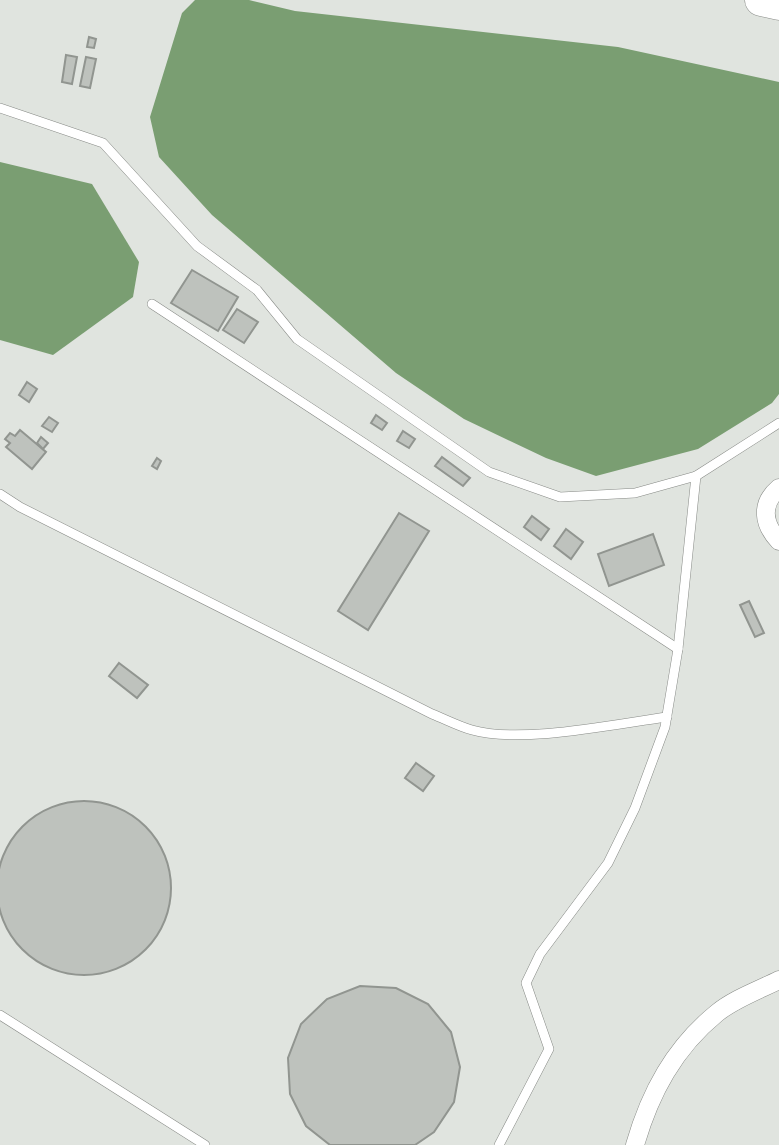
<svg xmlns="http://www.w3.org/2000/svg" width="779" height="1145" font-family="Spectral,serif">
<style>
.water{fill:#7a9e72}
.building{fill:#bec2bd;stroke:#919590;stroke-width:2}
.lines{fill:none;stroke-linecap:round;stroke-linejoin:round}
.lane-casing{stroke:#878a86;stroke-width:10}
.street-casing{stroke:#878a86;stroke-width:19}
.highway-casing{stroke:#878a86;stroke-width:33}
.lane{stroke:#fff;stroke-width:9}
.street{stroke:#fff;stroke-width:18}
.highway{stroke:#fff;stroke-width:32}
</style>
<rect width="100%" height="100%" fill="#e0e4df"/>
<g class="water">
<polygon points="195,0 249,0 295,11 618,47 779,82 779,394 772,403 698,449 596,476 546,458 464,419 396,373 212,215 159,157 150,117 182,13"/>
<polygon points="0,162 92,184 139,262 133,297 53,355 0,340"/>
</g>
<g class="building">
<polygon points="89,37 96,39 94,48 87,47"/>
<polygon points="66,55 77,57 72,84 62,82"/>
<polygon points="86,57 96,59 90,88 80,86"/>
<polygon points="192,270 238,297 218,331 171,303"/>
<polygon points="237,309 258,322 244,343 223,330"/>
<polygon points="27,382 37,389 29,402 19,395"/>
<polygon points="376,415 387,423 382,430 371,423"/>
<polygon points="49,417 58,423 52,432 42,426"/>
<polygon points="20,430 46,452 32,469 6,447 10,443 5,439 10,433 15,436"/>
<polygon points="403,431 415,439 409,448 397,441"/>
<polygon points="41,437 48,443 43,449 37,443"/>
<polygon points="442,457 470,478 463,486 435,466"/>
<polygon points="157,458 161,461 157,469 152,466"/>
<polygon points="399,513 429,531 368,630 338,611"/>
<polygon points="532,516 549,529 541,540 524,527"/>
<polygon points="566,529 583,542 571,559 554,546"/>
<polygon points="653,534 664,565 609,586 598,554"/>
<polygon points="749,601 764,633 755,637 740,605"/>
<polygon points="119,663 148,685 137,698 109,676"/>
<polygon points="416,763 434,776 423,791 405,778"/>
<circle cx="84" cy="888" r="87"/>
<polygon points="360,986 396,988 428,1004 451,1032 460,1067 454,1102 434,1132 415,1145 330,1145 306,1126 290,1094 288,1058 301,1024 327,999"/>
</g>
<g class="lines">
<defs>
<g id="lane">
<polyline points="0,108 103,143 197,246 257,290 297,339 489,472 560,497 635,493 696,476 779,423"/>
<polyline points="152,304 678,649"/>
<path d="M0,494L20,507L432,714C445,719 458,726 472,730C521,744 615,724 667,717"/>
<polyline points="0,1015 205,1145"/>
<polyline points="499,1145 549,1049 526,983 540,954 608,863 635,808 665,727 678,649 696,476"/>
</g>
<g id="street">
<path d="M779,488C760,504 763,524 779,541"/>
<path d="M635,1145C650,1093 674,1048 717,1013C734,999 759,990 779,980"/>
</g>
<polyline id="highway" points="761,0 779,4"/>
</defs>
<use href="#lane" class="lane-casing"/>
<use href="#street" class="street-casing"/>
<use href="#highway" class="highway-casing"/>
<use href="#lane" class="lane"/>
<use href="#street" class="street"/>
<use href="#highway" class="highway"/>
</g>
</svg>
